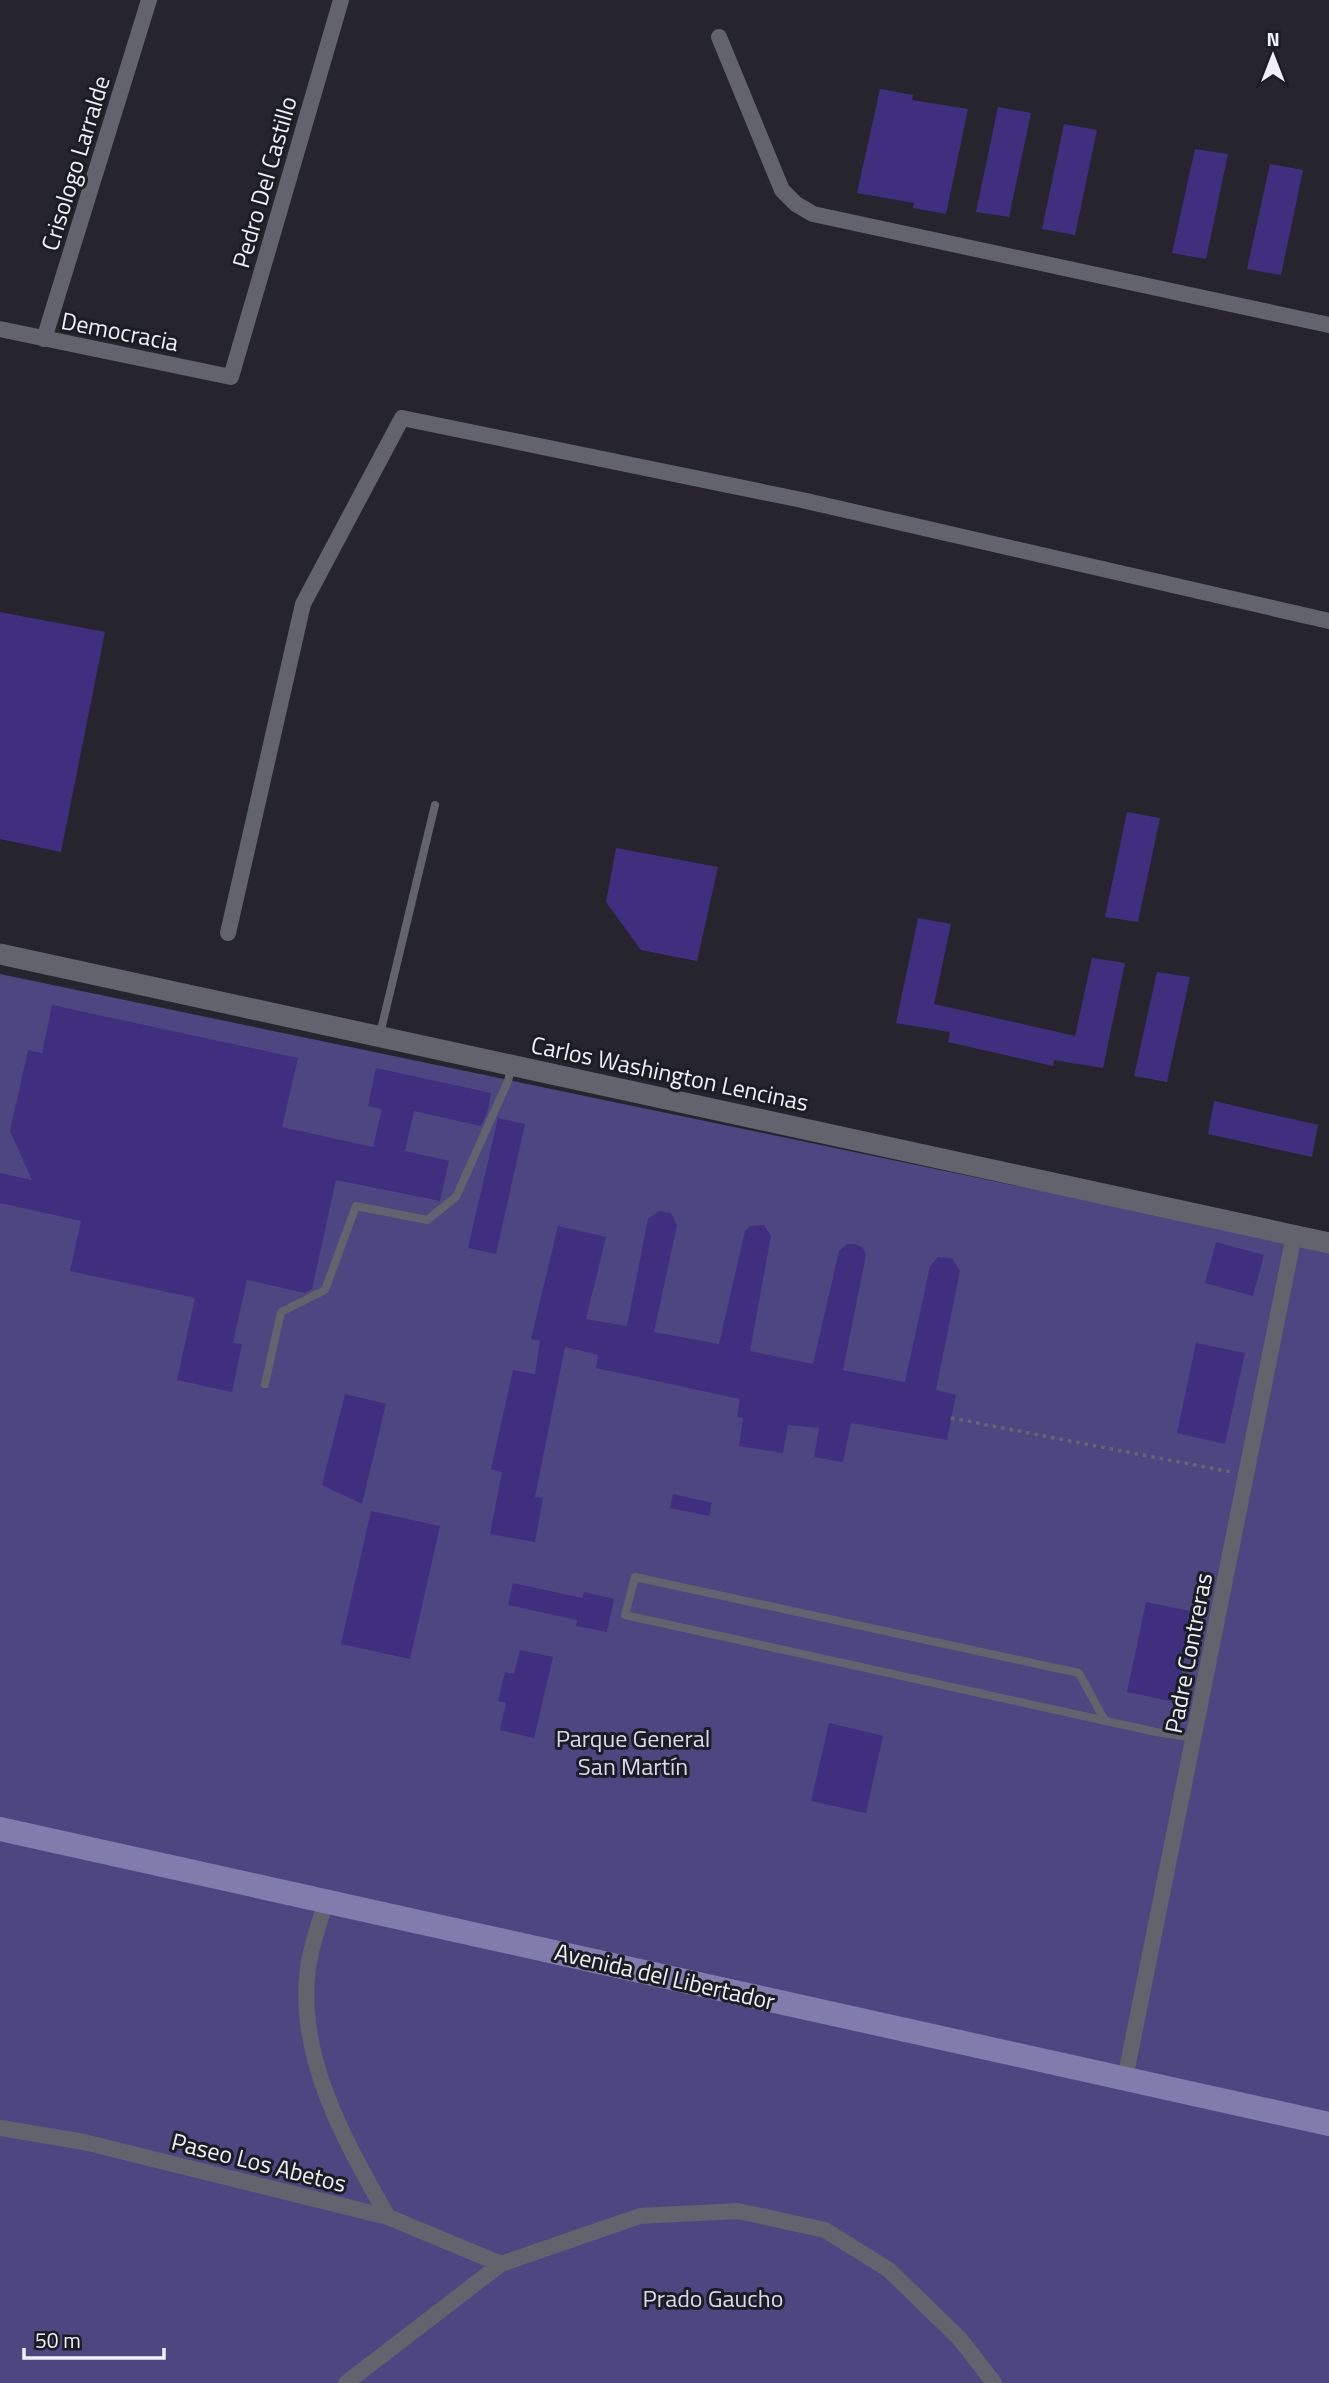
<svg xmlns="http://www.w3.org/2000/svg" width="1329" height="2383" font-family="'Titillium Web',sans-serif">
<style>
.green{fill:#4d4680}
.building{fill:#3f307f}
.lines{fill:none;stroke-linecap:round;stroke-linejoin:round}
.path{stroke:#67666e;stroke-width:3.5;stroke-dasharray:3.5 5;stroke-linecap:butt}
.lane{stroke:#63636d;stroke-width:8}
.street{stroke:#63636d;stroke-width:16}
.secondary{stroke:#63636d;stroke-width:21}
.primary{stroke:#807cac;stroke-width:24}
.labels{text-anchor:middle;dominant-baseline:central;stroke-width:6;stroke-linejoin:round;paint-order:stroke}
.street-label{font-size:24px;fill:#f0f0f6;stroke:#1c1c24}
.park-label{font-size:24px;fill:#dad9f0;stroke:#1c1c24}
</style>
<rect width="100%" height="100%" fill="#26252e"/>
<polygon class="green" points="0,974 1329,1251 1329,2383 0,2383"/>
<g class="building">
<polygon points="880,89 913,95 912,100 968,109 946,214 913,208 914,203 857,193"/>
<polygon points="998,107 1031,113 1009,217 976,212"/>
<polygon points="1064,124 1097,130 1075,235 1042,229"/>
<polygon points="1195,149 1228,154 1206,259 1172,253"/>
<polygon points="1270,164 1303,170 1281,275 1247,269"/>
<polygon points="0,612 105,632 61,852 0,839"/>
<polygon points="1127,812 1160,818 1138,922 1105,917"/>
<polygon points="616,848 718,867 697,961 641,950 606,902"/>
<polygon points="918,918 951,924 934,1004 1075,1036 1092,958 1125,963 1103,1068 1054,1060 1053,1066 948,1042 950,1032 896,1023"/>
<polygon points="1157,972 1190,977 1167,1082 1134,1076"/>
<polygon points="52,1005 298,1058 282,1127 373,1147 382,1109 368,1106 376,1068 491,1093 488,1110 481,1126 414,1111 405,1151 449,1161 440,1201 336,1180 312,1289 305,1293 247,1280 233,1343 242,1344 232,1392 177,1380 195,1298 70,1271 81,1221 0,1203 0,1173 32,1180 10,1131 28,1050 42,1053"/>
<polygon points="1214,1101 1318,1125 1312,1157 1208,1134"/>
<polygon points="498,1118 525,1124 496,1254 468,1248"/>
<polygon points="659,1211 671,1213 677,1225 654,1332 719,1344 745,1231 750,1226 764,1225 771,1236 750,1351 813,1364 839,1251 847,1244 856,1244 863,1248 866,1255 843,1370 905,1382 930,1266 938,1257 952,1258 960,1271 936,1390 956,1395 947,1440 851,1423 843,1462 814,1457 819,1428 788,1425 783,1453 739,1446 743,1418 737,1417 740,1399 596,1368 598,1355 565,1347 535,1497 543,1498 535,1542 490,1534 502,1472 491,1469 513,1370 535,1374 540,1341 531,1339 558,1226 606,1237 586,1319 627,1326 648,1219"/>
<polygon points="1216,1242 1264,1255 1253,1296 1205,1283"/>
<polygon points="1196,1343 1245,1353 1225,1444 1177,1433"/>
<polygon points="345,1394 386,1404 362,1504 322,1485"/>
<polygon points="673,1494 712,1503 709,1516 670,1508"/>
<polygon points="371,1511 440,1526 410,1659 341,1644"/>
<polygon points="513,1583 582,1598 584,1592 614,1599 607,1632 576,1626 577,1620 508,1605"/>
<polygon points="1146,1602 1195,1612 1175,1702 1127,1692"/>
<polygon points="520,1650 553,1657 534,1738 500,1730 506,1703 498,1701 505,1672 514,1674"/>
<polygon points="829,1723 883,1736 866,1813 811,1801"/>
</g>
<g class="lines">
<polyline class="path" points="951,1418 1231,1472"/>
<g class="lane">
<polyline points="380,1034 435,805"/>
<polyline points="265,1384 281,1312 325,1290 356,1206 427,1220 456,1197 508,1081 512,1065"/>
<polyline points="1105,1721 1079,1673 635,1577 625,1615 1156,1732 1195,1738"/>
</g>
<g class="street">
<polyline points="719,37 782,190 796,204 813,214 1329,325"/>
<polyline points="0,329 231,377 341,0"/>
<polyline points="44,339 149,0"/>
<polyline points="228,933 303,604 402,418 802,500 1329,621"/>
<path d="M326,1901C320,1922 311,1945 308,1968C296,2057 346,2143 388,2217"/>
<polyline points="1125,2079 1294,1235"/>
<polyline points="0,2128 84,2142 388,2217 501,2264"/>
<polyline points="346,2383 501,2264 640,2216 738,2211 825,2230 889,2270 960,2339 994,2383"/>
</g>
<polyline class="secondary" points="0,954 1329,1243"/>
<polyline class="primary" points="0,1829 1329,2124"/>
</g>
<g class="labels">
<g class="street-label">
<text transform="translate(75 163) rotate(-73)">Crisologo Larralde</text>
<text transform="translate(264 182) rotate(-74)">Pedro Del Castillo</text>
<text transform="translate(120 331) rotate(11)">Democracia</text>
<text transform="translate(670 1073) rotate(12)">Carlos Washington Lencinas</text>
<text transform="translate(1188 1653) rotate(-79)">Padre Contreras</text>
<text transform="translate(665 1976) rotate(13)">Avenida del Libertador</text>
<text transform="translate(259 2162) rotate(14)">Paseo Los Abetos</text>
</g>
<g class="park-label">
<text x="633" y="1738">Parque General<tspan x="633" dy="28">San Martín</tspan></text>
<text x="713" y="2298">Prado Gaucho</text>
</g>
</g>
<g transform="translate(1273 56)" stroke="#1c1c24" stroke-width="5" paint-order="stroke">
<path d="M0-5L12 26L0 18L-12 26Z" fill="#f0f0f6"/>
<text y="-10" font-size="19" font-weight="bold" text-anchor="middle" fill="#f0f0f6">N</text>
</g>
<path d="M24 2348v10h140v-10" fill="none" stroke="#f0f0f6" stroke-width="3.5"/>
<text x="35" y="2348" font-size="21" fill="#f0f0f6" stroke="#1c1c24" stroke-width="5" paint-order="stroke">50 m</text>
</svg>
